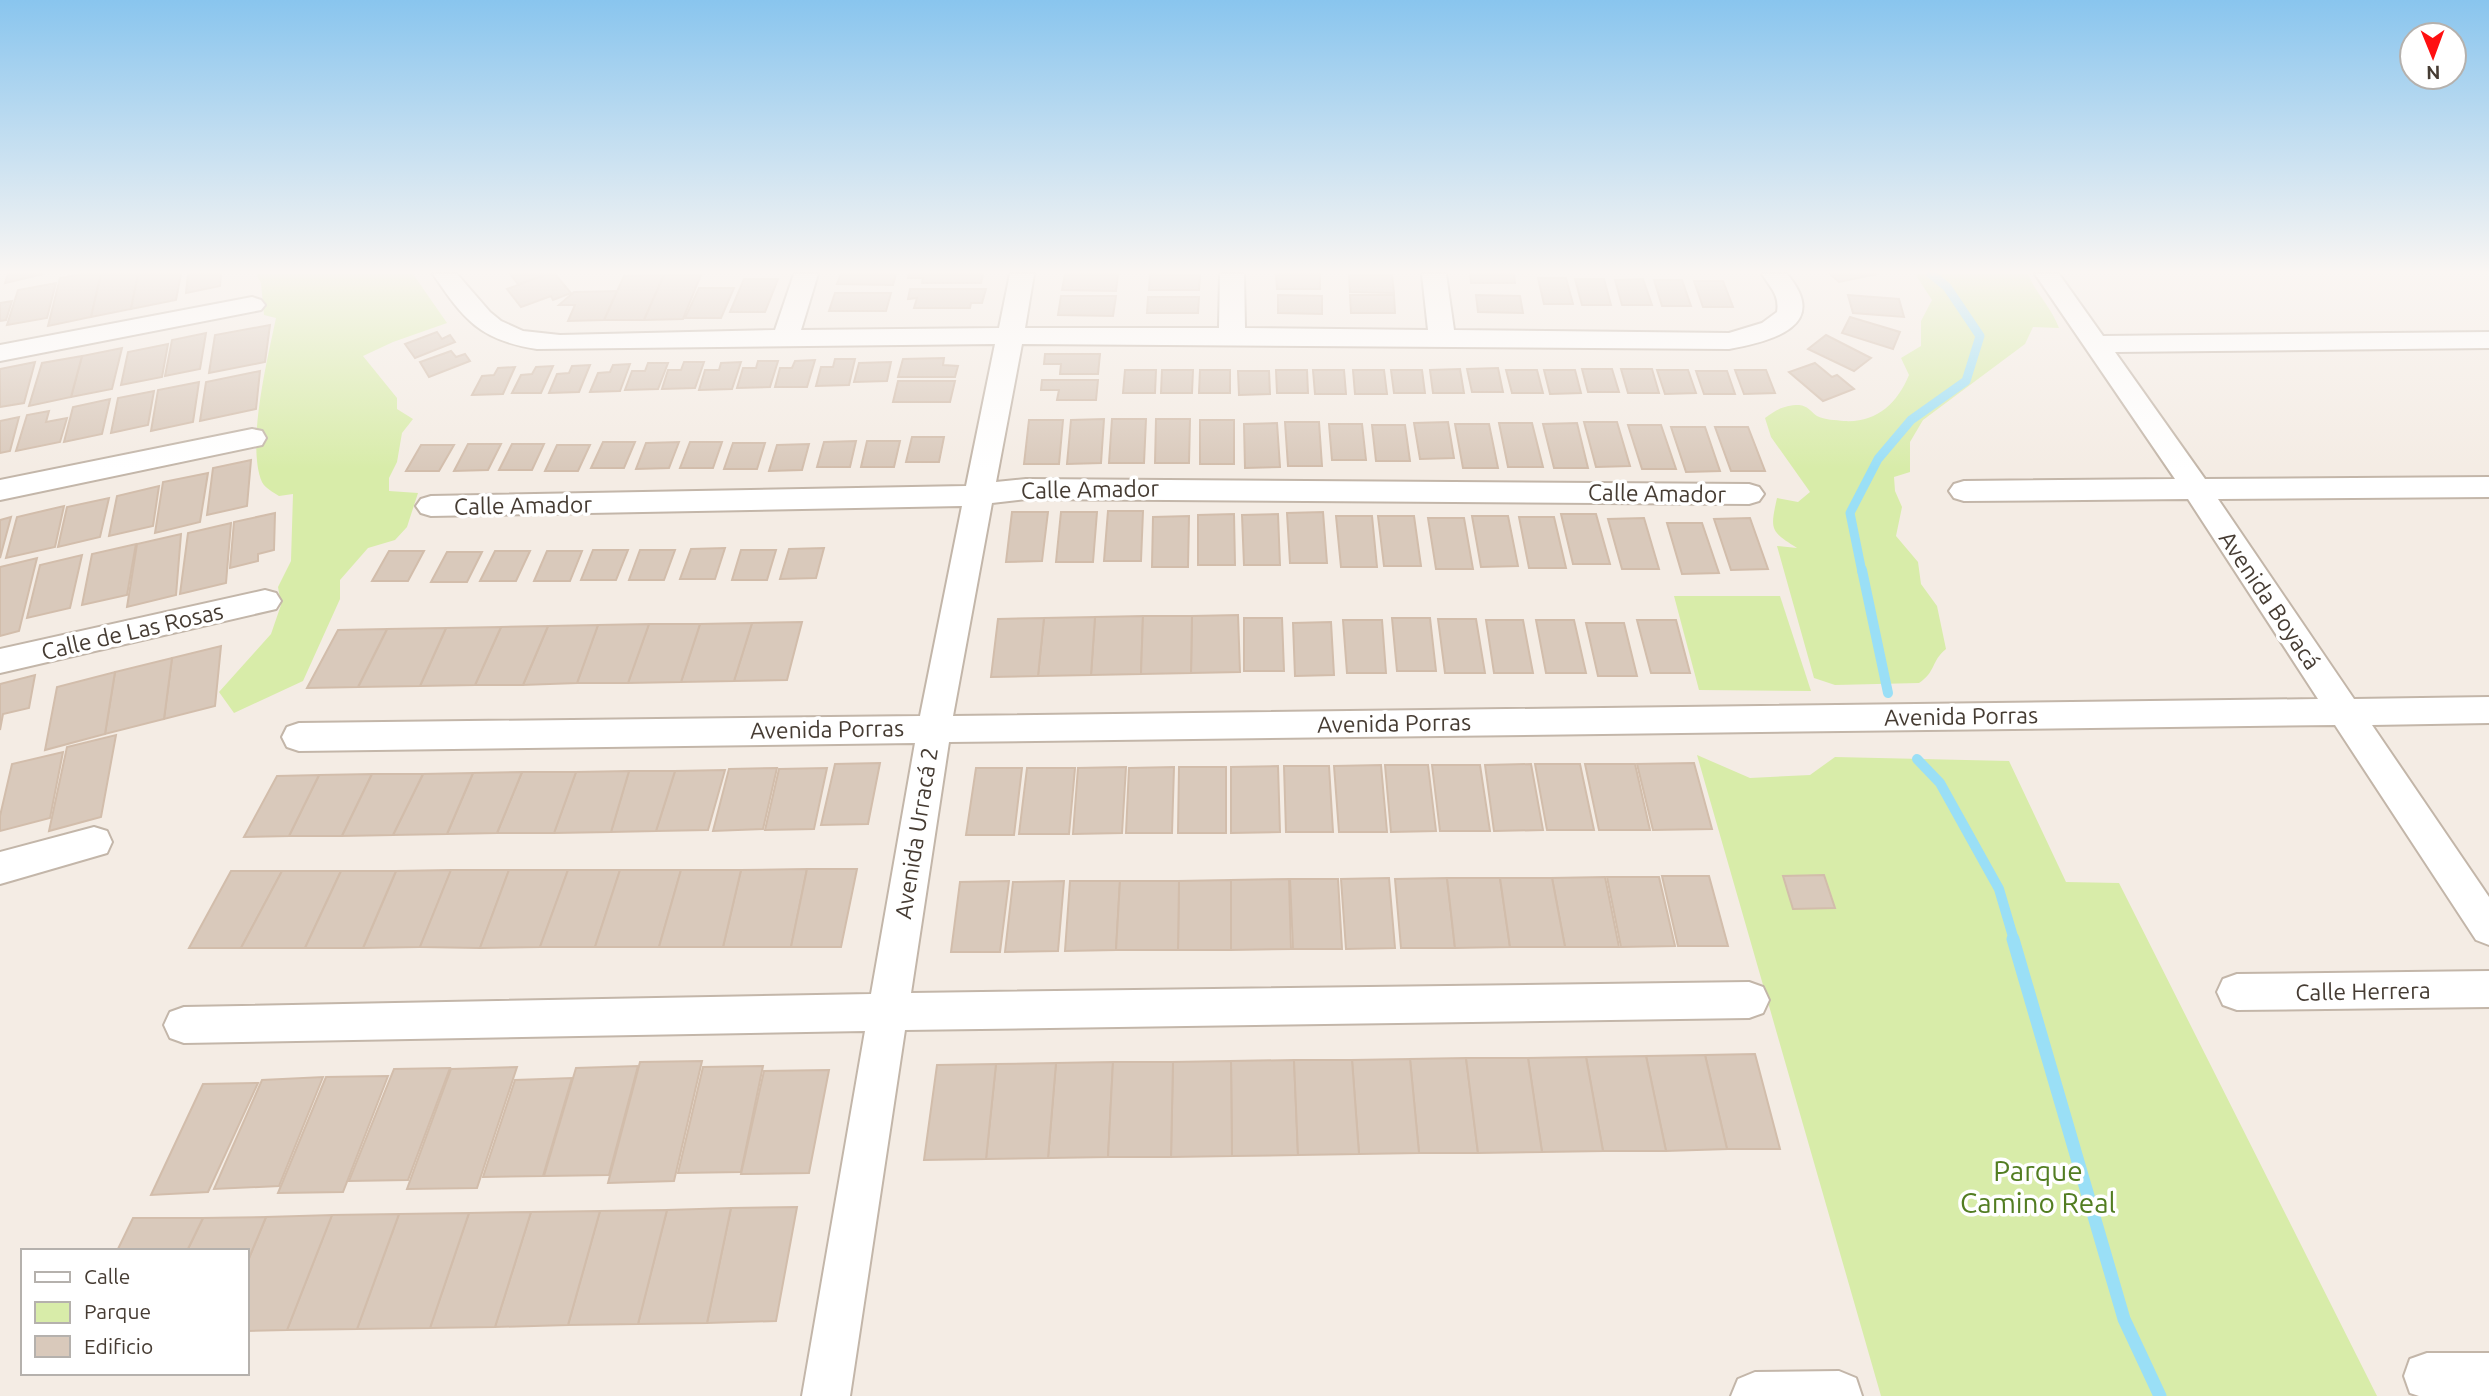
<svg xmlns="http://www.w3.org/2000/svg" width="2489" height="1396" font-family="Ubuntu,sans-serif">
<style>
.green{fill:#d8eca9}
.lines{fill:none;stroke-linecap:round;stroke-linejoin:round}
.stream-far2{stroke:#9adff6;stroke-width:9}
.stream-far1{stroke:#9adff6;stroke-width:10}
.stream{stroke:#9adff6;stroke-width:13}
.building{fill:#d9c9bb;stroke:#d2bdab;stroke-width:2}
.minor-casing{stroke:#c3b6a9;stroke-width:4}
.minor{fill:#fff;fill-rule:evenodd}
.labels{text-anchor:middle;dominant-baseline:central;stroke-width:7;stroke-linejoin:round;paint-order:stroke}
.street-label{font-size:23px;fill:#463c33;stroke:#fff}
.near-park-label{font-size:28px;fill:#527d22;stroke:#fff}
</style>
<rect width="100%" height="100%" fill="#f4ece4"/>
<g class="green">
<path d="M256,274H413L447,323L393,342L363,356L397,398V409L413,419L402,433L397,462L389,478V491L418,493L407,527L395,540L368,548L340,580V599L303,681L234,713L219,692L271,634L281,605L278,587L291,561L293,494L279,496C273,492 265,488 262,482C246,445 268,357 276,318L264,315L261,283Z"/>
<path d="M1915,274H2028C2036,294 2050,305 2059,328L2033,327L2025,344L1923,420L1910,442V472L1894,477L1895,491L1902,507L1896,536L1918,562L1921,584L1937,606L1946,649C1931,661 1936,672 1919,683L1835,685L1814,678L1777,546L1797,548C1770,531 1770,530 1777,498L1798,502L1810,492L1771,437L1765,418C1776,410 1784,405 1799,405C1808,406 1810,411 1817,416C1824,420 1836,420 1844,421C1876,423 1897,404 1909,375L1901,358L1921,346V321L1932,300Z"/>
<polygon points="1674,596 1780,596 1811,691 1699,690"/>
<polygon points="1697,755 1750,778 1810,775 1835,757 2009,761 2066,882 2119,883 2377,1396 1881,1396"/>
</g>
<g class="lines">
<polyline class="stream-far2" points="1862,572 1850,513 1878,459 1911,420 1966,381 1980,336 1947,287 1931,274"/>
<g class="stream-far1">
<polyline points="1862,570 1888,693"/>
<polyline points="1917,759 1940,783 1999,889 2014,940"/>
</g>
<polyline class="stream" points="2013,939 2124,1319 2160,1396"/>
</g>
<g class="building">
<polygon points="8,274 43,274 5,283"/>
<polygon points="81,274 101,274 91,317 48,326 60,278"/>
<polygon points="101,274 138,274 131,309 91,317"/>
<polygon points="138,274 181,274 176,300 131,309"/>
<polygon points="188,274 221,274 220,286 186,293"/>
<polygon points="510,274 548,274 518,284"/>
<polygon points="548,274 555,274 571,293 553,300 551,296 521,307 507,289"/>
<polygon points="841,274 896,274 893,285 837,284"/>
<polygon points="909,274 983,274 981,283 922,283 923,278 908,278"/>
<polygon points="1065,274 1118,274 1116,291 1062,290"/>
<polygon points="1150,274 1200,275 1199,290 1149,290"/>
<polygon points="1276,274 1320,274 1320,289 1277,289"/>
<polygon points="1470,274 1514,274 1515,283 1471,283"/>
<polygon points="1830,274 1877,274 1839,282"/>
<polygon points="664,275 644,320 604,320 624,276"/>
<polygon points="664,275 701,275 683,319 644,320"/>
<polygon points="1349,275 1392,275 1394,293 1350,292"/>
<polygon points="1538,278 1566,278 1573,304 1544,304"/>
<polygon points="744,279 778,279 765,312 730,312"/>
<polygon points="1575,279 1604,279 1611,305 1582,305"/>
<polygon points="1643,279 1652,305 1622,305 1615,280"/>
<polygon points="1654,280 1682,280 1691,306 1662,306"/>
<polygon points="1694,281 1723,281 1733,307 1703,307"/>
<polygon points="56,283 47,318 7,325 18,290"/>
<polygon points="699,288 734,288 721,318 685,318"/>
<polygon points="910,289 986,289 982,303 971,303 970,308 914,308 917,298 908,299"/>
<polygon points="617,291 604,320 568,321 575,305 559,305 574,292"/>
<polygon points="835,293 891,293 886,311 829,311"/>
<polygon points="1278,295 1322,296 1322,314 1278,313"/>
<polygon points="1350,295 1394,295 1395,313 1351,313"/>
<polygon points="1476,295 1520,296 1523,313 1478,312"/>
<polygon points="1848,295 1899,299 1904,317 1853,313"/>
<polygon points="1061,296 1116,296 1113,316 1058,315"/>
<polygon points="1148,297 1199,297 1198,313 1147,313"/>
<polygon points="12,301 6,320 0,321 0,303"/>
<polygon points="1850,317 1900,332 1893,349 1842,333"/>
<polygon points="270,325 265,362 209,373 215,335"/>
<polygon points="437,332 442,339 450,335 455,342 415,358 405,344"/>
<polygon points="206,333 200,369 165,376 172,340"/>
<polygon points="1826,335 1871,358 1854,371 1808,349"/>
<polygon points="168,344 162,377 121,385 128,352"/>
<polygon points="122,348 112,389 71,397 82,356"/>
<polygon points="451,351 456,357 465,354 470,361 429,377 420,362"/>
<polygon points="1045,354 1100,354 1098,374 1060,374 1061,364 1044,364"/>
<polygon points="82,356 71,397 29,406 42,363"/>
<polygon points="944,358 943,365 958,366 955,377 898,377 903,359"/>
<polygon points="835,359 855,359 849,385 816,386 821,367 833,367"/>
<polygon points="815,360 807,387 775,387 780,368 792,368 795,361"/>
<polygon points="758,361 778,361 770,387 737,388 743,368 756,368"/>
<polygon points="35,362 24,403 0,407 0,369"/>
<polygon points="684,362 704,362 695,388 662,389 668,370 681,370"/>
<polygon points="741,362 732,389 699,390 705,370 719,370 721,363"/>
<polygon points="891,362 887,381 854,382 859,363"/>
<polygon points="648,363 668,363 658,389 625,390 632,371 645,371"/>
<polygon points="1815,363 1832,377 1837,375 1854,389 1823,401 1789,372"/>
<polygon points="630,364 620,391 590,392 598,373 610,372 613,365"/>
<polygon points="590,365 579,392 549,393 557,374 569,373 572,366"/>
<polygon points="553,366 541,393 512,393 521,375 532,374 536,367"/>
<polygon points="515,367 503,394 472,395 482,376 494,375 498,368"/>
<polygon points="1498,368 1503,392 1472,392 1467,369"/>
<polygon points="1460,369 1464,393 1433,393 1430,370"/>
<polygon points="1582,369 1612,369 1619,392 1588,392"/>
<polygon points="1621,369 1652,369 1659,393 1628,393"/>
<polygon points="1125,370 1156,370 1155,393 1123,393"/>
<polygon points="1162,370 1193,370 1192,393 1161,393"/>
<polygon points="1200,370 1230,370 1230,393 1199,393"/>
<polygon points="1276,370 1307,370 1308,393 1277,393"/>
<polygon points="1313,370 1344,370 1346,394 1315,394"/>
<polygon points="1353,370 1384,370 1387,394 1355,394"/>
<polygon points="1391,370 1422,370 1425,393 1394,393"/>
<polygon points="1506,370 1537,370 1543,393 1512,393"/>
<polygon points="1544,370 1575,370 1581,393 1550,394"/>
<polygon points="1657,370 1688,370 1696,393 1665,394"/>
<polygon points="1735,370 1766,370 1775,393 1744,394"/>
<polygon points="260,371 256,409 200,421 206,382"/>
<polygon points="1238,371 1269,371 1270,394 1239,395"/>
<polygon points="1696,371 1727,371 1735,394 1704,394"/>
<polygon points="1042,380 1098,380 1096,400 1057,400 1059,390 1041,390"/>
<polygon points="898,381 955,381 950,402 893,402"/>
<polygon points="199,382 193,422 151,431 158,390"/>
<polygon points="154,391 148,425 111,433 118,398"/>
<polygon points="110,399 102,434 64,442 73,407"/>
<polygon points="49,411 46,422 67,418 60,442 16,451 27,415"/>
<polygon points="19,417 10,451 0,453 0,421"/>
<polygon points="1104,419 1101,463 1067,464 1071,420"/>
<polygon points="1112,419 1146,419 1144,463 1109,463"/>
<polygon points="1156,419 1190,419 1189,463 1155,463"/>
<polygon points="1029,420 1063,420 1059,464 1024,464"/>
<rect x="1200" y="420" width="34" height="44"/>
<polygon points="1285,422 1319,422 1322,466 1288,466"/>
<polygon points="1448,422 1454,458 1420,459 1414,423"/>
<polygon points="1584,422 1617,422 1630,466 1596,467"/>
<polygon points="1277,423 1280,467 1245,468 1244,424"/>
<polygon points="1499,423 1532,423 1543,467 1508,467"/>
<polygon points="1577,423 1588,468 1554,468 1543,424"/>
<polygon points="1329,424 1362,424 1366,460 1332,460"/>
<polygon points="1455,424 1489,424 1498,468 1463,468"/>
<polygon points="1372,425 1405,425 1410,461 1376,461"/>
<polygon points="1628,425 1661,425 1676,469 1642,469"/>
<polygon points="1671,427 1705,427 1720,471 1686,472"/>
<polygon points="1715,427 1748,427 1765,471 1731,471"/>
<polygon points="912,437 944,437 939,462 906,462"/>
<polygon points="856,441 850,467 817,467 824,442"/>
<polygon points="867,441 900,441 894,467 861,467"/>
<polygon points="603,442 635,442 624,468 591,468"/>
<polygon points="679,442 669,468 636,469 646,443"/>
<polygon points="690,442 722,442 713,468 680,468"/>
<polygon points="733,443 765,443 757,469 724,469"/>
<polygon points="468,444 501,444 488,470 454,471"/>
<polygon points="512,444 544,444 532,470 499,470"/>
<polygon points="809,444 802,470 769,471 777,445"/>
<polygon points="421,445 454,445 439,471 406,471"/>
<polygon points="557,445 590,445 578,471 545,471"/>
<polygon points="251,460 247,506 207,515 213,468"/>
<polygon points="208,473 200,522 155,533 163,482"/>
<polygon points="159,486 153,526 109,536 117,496"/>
<polygon points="109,498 100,537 58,547 67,507"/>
<polygon points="64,506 55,547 6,558 17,517"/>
<polygon points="1108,511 1143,511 1141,561 1104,561"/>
<polygon points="1012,512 1048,512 1042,561 1006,562"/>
<polygon points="1061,512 1097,512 1093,562 1056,562"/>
<polygon points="1323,512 1327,563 1290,563 1287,513"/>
<polygon points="275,513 274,550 258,554 258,561 230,568 234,522"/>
<polygon points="1234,514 1235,565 1198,565 1198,515"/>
<polygon points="1278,514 1280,565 1244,565 1242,515"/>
<polygon points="1561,514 1596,514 1610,564 1573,564"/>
<polygon points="1189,516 1188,567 1152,567 1153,517"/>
<polygon points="1336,516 1372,516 1377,567 1341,567"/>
<polygon points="1378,516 1414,516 1421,566 1384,566"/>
<polygon points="1472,516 1508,516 1518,566 1481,567"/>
<polygon points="11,517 0,558 0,520"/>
<polygon points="1519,517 1554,517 1566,568 1529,568"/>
<polygon points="1428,518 1464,518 1473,569 1436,569"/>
<polygon points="1644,518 1659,569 1622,569 1608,519"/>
<polygon points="1750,518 1768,569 1731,570 1714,519"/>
<polygon points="231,523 226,583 180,594 188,533"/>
<polygon points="1667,523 1702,523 1719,573 1682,574"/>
<polygon points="181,534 176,595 127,607 137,544"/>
<polygon points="136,544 127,595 82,605 92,554"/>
<polygon points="725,548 715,579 680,579 691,549"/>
<polygon points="824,548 816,578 780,579 789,549"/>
<polygon points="593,550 628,550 616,580 581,580"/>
<polygon points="640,550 675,550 664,580 629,580"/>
<polygon points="741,550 776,550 767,580 732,580"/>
<polygon points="389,551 424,551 408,581 372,581"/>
<polygon points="495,551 530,551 516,581 480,581"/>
<polygon points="547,551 582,551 570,581 534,581"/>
<polygon points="447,552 482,552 467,582 431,582"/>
<polygon points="82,555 70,608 27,618 40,565"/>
<polygon points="37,558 19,631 0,636 0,567"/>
<polygon points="1238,615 1240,672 1191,673 1192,616"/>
<polygon points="1143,616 1141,674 1091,675 1095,617"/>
<polygon points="1143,616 1192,616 1191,673 1141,674"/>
<polygon points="1095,617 1091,675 1038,676 1044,618"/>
<polygon points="1044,618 1038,676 991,677 998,619"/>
<polygon points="1244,618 1282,618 1284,671 1244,671"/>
<polygon points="1392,618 1430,618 1436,671 1397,671"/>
<polygon points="1438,619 1476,619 1485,673 1445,673"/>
<polygon points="1343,620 1382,620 1386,673 1347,673"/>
<polygon points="1486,620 1523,620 1533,673 1494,673"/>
<polygon points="1536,620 1574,620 1586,673 1546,673"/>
<polygon points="1637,620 1676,620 1690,673 1651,673"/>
<polygon points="802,622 787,680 734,681 752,623"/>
<polygon points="1331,622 1334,675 1295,676 1293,623"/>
<polygon points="752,623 734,681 681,682 700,624"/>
<polygon points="1586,623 1624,623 1637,676 1598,676"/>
<polygon points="649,624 700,624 681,682 628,683"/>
<polygon points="649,624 628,683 577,683 598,625"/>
<polygon points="598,625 577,683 523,685 548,626"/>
<polygon points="548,626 523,685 475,685 501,627"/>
<polygon points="501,627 475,685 420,686 446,628"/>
<polygon points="446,628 420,686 358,687 387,629"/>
<polygon points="387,629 358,687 307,688 338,630"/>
<polygon points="221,646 215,706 164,719 172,658"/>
<polygon points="172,658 164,719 105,734 115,672"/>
<polygon points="115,672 105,734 45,750 57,687"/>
<polygon points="35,675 29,708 3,714 0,730 0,684"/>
<polygon points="116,735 101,817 49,831 67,747"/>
<polygon points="63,752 50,818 0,831 0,816 12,764"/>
<polygon points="880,763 868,824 821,825 835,764"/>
<polygon points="1694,763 1712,829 1653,830 1637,764"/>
<polygon points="1531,764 1543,830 1494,831 1485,765"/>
<polygon points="1535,764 1580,764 1594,830 1547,830"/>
<polygon points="1585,764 1635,764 1650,830 1599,830"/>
<polygon points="1381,765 1387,832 1339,832 1334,766"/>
<polygon points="1385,765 1428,765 1436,831 1391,832"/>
<polygon points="1432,765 1480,765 1490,831 1440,831"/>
<polygon points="1278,766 1280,832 1231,833 1231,767"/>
<polygon points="1284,766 1329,766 1333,832 1286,832"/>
<polygon points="1126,767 1122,833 1073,834 1078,768"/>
<polygon points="1174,767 1172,833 1126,833 1129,768"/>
<polygon points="1179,767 1226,767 1226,833 1178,833"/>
<polygon points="777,768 763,829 713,831 729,769"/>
<polygon points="827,768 814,829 765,830 779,769"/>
<polygon points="976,768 1022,768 1014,835 966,835"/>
<polygon points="1027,768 1075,768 1069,834 1019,834"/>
<polygon points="725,770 708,830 656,831 675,771"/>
<polygon points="629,771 675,771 656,831 611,832"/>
<polygon points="629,771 611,832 554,833 576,772"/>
<polygon points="522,772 576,772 554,833 497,833"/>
<polygon points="522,772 497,833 447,834 473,773"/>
<polygon points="473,773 447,834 393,835 423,774"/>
<polygon points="372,774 342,836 289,836 319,775"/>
<polygon points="372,774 423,774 393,835 342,836"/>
<polygon points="319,775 289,836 244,837 277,776"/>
<polygon points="807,869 791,947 723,947 741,870"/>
<polygon points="807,869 857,869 841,947 791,947"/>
<polygon points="451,870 420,947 363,948 396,871"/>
<polygon points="451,870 509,870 480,948 420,947"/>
<polygon points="509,870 568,870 540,947 480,948"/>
<polygon points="568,870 620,870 595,947 540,947"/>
<polygon points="620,870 681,870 659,947 595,947"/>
<polygon points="681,870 741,870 723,947 659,947"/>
<polygon points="231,871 282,871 241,948 189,948"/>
<polygon points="282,871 341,871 305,948 241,948"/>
<polygon points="341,871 396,871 363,948 305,948"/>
<polygon points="1824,875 1835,908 1793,909 1783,876"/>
<polygon points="1662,876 1709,876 1728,946 1678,946"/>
<polygon points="1605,877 1619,947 1565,947 1552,878"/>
<polygon points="1607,877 1659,877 1675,946 1621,947"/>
<polygon points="1389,878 1395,948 1346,949 1341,879"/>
<polygon points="1447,878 1455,948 1401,948 1395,879"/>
<polygon points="1447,878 1500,878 1510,947 1455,948"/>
<polygon points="1500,878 1552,878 1565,947 1510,947"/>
<polygon points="1289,879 1291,949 1231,950 1231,880"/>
<polygon points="1290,879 1338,879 1342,949 1293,949"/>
<polygon points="1231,880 1231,950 1178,950 1179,881"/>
<polygon points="1009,881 1000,952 951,952 960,882"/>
<polygon points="1064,881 1058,951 1005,952 1013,882"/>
<polygon points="1070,881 1120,881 1116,950 1065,951"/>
<polygon points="1120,881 1179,881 1178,950 1116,950"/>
<polygon points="1755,1054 1780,1149 1727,1149 1705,1055"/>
<polygon points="1705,1055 1727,1149 1666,1151 1646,1056"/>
<polygon points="1646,1056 1666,1151 1603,1151 1586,1057"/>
<polygon points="1586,1057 1603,1151 1542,1152 1528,1058"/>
<polygon points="1466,1058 1478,1153 1419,1153 1410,1059"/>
<polygon points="1466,1058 1528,1058 1542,1152 1478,1153"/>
<polygon points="1410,1059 1419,1153 1359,1154 1352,1060"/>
<polygon points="1294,1060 1298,1155 1232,1156 1231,1061"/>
<polygon points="1294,1060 1352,1060 1359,1154 1298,1155"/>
<polygon points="702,1061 674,1181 608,1183 640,1062"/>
<polygon points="1231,1061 1232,1156 1171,1157 1173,1062"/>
<polygon points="1113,1062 1108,1157 1048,1158 1056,1063"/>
<polygon points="1113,1062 1173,1062 1171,1157 1108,1157"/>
<polygon points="1056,1063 1048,1158 986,1159 996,1064"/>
<polygon points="996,1064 986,1159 924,1160 937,1065"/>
<polygon points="638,1066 609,1175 544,1176 576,1068"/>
<polygon points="763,1066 741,1172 678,1173 703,1067"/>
<polygon points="517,1067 477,1188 407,1189 451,1069"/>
<polygon points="450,1068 408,1180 349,1181 394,1069"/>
<polygon points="829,1070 809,1173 741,1174 764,1071"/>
<polygon points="388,1076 343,1192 278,1193 326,1077"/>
<polygon points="323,1077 279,1186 214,1189 262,1080"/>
<polygon points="572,1078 543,1176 483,1177 515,1080"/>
<polygon points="258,1083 208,1192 151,1195 203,1084"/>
<polygon points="797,1207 776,1321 707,1323 731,1208"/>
<polygon points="731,1208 707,1323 638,1324 667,1210"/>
<polygon points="667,1210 638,1324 568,1325 600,1211"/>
<polygon points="600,1211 568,1325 495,1327 531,1212"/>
<polygon points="531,1212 495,1327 430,1328 469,1213"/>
<polygon points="469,1213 430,1328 357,1329 399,1214"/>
<polygon points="399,1214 357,1329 287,1330 332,1215"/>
<polygon points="332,1215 287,1330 247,1331 247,1263 266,1217"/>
<polygon points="266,1217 247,1263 247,1251 187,1251 203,1218"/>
<polygon points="133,1218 203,1218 187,1251 117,1251"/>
</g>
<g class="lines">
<defs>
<g id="minor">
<path d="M433,274H457L490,312L501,321L523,331L560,335L775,330L794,274H818L801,330L999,328L1010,274H1034L1025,328H1219L1220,274H1244L1245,328L1428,330L1422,274H1446L1454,330L1729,333L1762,323L1777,312C1780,295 1770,287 1762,274H1787C1831,326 1772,341 1729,349L1022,344L996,482L1026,479L1749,484L1759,487L1764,494L1759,501L1749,504L1026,499L992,503L953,716L2318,699L2188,499L1964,501L1954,498L1949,491L1954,484L1964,481L2175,479L2035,274H2059L2103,336L2489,332V348L2115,352L2205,479L2489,477V497L2218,499L2354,699L2489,697V723L2372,725L2489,897V945L2476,940L2335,725L949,742L911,993L1749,982L1763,987L1769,1000L1763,1013L1749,1018L905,1030L850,1396H802L865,1031L184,1043L170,1038L164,1025L170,1012L184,1007L871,994L915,743L299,751L287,747L282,737L287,727L299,723L920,716L962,506L431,516L421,513L416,506L421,499L431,496L966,486L995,344L537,349C480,340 464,320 433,274Z"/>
<polygon points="252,297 261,300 265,305 261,310 0,361 0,345"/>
<polygon points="252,429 262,431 266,438 262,445 0,500 0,480"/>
<polygon points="265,590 276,593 281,601 276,609 0,673 0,649"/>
<polygon points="94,827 107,831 112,842 107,853 0,884 0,852"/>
<polygon points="2489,971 2489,1007 2237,1010 2223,1005 2217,992 2223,979 2237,974"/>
<polygon points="2427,1353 2489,1353 2489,1396 2419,1396 2410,1393 2404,1376 2410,1359"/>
<polygon points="1839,1371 1856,1378 1862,1396 1731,1396 1738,1379 1755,1372"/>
</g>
</defs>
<use href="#minor" class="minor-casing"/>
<use href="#minor" class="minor"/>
</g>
<linearGradient id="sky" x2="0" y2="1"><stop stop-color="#89c5ee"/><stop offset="0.58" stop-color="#faf6f3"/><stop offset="1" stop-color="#faf6f3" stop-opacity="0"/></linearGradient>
<rect width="2489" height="469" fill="url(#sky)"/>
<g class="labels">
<g class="street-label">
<text transform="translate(1090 489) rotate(-1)">Calle Amador</text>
<text transform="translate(1657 493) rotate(1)">Calle Amador</text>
<text transform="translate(523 505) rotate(-1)">Calle Amador</text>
<text transform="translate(2270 600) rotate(56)">Avenida Boyacá</text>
<text transform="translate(132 631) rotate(-13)">Calle de Las Rosas</text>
<text transform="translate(1961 716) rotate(-1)">Avenida Porras</text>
<text transform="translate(1394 723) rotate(-1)">Avenida Porras</text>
<text transform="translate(827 729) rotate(-1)">Avenida Porras</text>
<text transform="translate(916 833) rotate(-81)">Avenida Urracá 2</text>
<text transform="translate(2363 991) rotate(-1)">Calle Herrera</text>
</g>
<g class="near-park-label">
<text x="2038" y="1170">Parque<tspan x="2038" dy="32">Camino Real</tspan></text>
</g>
</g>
<rect x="21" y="1249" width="228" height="126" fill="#ffffff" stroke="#b5b1ad" stroke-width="2"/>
<rect x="35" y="1272" width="35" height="10" fill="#ffffff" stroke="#b5b1ad" stroke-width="2"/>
<text x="84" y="1284" font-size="21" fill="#463c33">Calle</text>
<rect x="35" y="1302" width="35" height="21" fill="#d8eca9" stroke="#b5b1ad" stroke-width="2"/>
<text x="84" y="1319" font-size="21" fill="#463c33">Parque</text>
<rect x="35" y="1336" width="35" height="21" fill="#d9c9bb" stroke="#b5b1ad" stroke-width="2"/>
<text x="84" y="1354" font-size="21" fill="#463c33">Edificio</text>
<g transform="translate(2433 56) rotate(179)"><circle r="33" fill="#ffffff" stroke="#b5b1ad" stroke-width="2"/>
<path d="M0-5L12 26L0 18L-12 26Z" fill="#ff1011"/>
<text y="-10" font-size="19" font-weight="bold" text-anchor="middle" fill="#463c33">N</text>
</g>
</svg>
